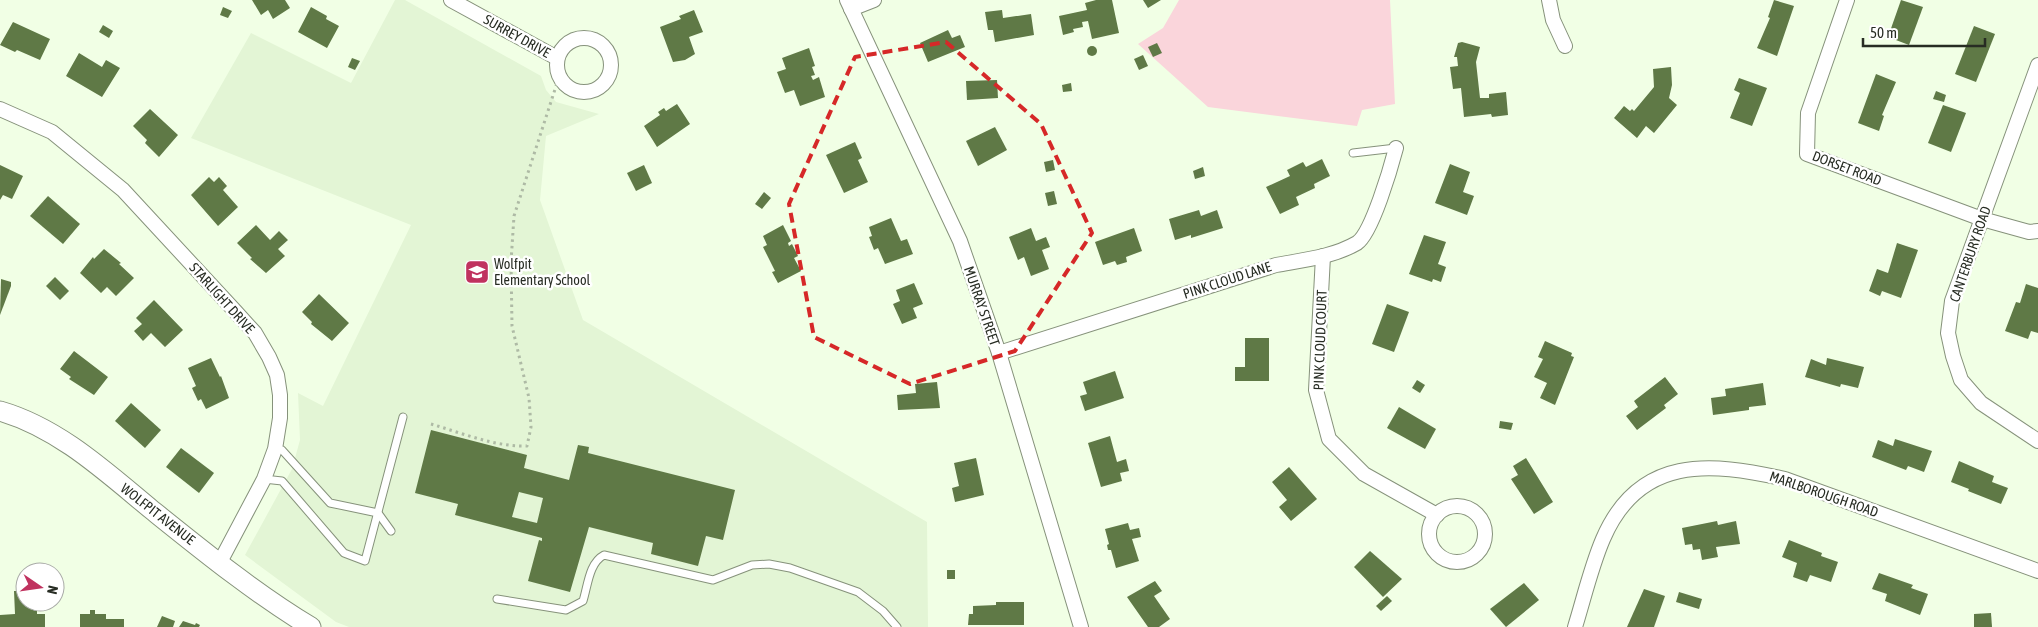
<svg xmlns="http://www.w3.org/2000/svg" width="2038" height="627" font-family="'Asap Condensed',sans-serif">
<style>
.built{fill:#e3f5d5}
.green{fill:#fad5db}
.building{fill:#5f7946;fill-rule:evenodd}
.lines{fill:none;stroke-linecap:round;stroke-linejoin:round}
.lane-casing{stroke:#86927b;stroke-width:9}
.street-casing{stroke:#86927b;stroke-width:16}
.secondary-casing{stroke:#86927b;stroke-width:21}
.path{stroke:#aebaa5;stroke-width:3;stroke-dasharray:2.5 4;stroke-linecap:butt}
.lane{stroke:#fff;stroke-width:7}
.street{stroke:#fff;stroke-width:14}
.secondary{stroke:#fff;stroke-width:19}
.marked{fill:none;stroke:#d62828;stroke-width:4;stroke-dasharray:10 6;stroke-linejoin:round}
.labels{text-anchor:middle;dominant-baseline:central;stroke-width:5;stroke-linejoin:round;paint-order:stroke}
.street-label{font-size:14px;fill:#272c23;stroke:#fff}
.poi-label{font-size:14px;fill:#272c23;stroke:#fff;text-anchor:start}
</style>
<rect width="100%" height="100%" fill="#f1ffe5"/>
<polygon class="built" points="395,0 405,0 541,76 546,90 556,102 599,114 546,136 540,200 583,320 927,522 928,627 349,627 336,622 245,555 292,469 300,440 298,393 323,406 411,225 191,138 251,33 351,83"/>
<polygon class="green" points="1179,0 1390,0 1395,104 1362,110 1357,126 1208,107 1138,44 1163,28"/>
<g class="building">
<polygon points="252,0 285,0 290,8 273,19 268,10 261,15"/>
<polygon points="1096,0 1112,0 1119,33 1092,39 1088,21 1082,22 1083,27 1073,29 1074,32 1063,35 1059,16 1087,10 1085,3"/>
<polygon points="1143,0 1161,0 1148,8"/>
<polygon points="1774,0 1794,6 1777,56 1757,48 1770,18 1768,17"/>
<polygon points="1901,0 1923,7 1909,45 1888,37"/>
<polygon points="223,7 232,11 228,18 220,15"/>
<polygon points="311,7 327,16 326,19 339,26 327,48 298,32"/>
<polygon points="694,10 703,32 689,37 695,54 685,60 673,62 660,27 681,19 679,16"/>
<polygon points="1002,10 1003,18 1031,14 1034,35 995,42 993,30 988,30 985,12"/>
<polygon points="13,22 50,39 40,60 17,50 15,52 0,45"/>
<polygon points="103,25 113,31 109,38 99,32"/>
<polygon points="1974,26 1995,34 1976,82 1955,74"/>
<polygon points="948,30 952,38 960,35 965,47 928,62 920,43"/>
<polygon points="1462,42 1480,47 1476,62 1480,98 1489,98 1489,94 1506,92 1508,115 1492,117 1491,114 1464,117 1461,88 1453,89 1450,67 1458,66 1457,57 1454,57 1458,43"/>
<polygon points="1157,43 1162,53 1153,57 1148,47"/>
<circle cx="1092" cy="51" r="5"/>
<polygon points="809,48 815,66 812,67 815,75 811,76 813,80 819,77 825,97 800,106 794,90 785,93 777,72 786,69 782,58"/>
<polygon points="79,53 102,67 106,60 120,68 102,97 66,76"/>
<polygon points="1143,55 1148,66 1139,70 1134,59"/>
<polygon points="352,58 360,61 355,70 348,67"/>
<polygon points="1671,67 1672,85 1669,98 1677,105 1654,133 1646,126 1637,138 1614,118 1624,106 1630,111 1632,109 1634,111 1654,87 1653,69"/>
<polygon points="1876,74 1896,82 1882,115 1884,116 1879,131 1858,123"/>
<polygon points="1739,78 1767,88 1752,126 1730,118 1740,93 1734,90"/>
<polygon points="997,80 998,98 967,100 966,81"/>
<polygon points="1071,83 1072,91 1063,92 1062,85"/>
<polygon points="1936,91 1946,95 1944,102 1933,99"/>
<polygon points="677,104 690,124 657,147 644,126 660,115 658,112 664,108 666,111"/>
<polygon points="1943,105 1966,113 1951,152 1928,143"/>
<polygon points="150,109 178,135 159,157 145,143 147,140 133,126"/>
<polygon points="995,127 1007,150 978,166 966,141"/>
<polygon points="855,142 862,158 858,160 868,182 844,193 826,155"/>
<polygon points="1322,159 1330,176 1314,184 1315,188 1296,197 1299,205 1280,214 1266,187 1290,176 1287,170 1303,162 1306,167"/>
<polygon points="1053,160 1055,170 1046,172 1044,162"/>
<polygon points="1450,164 1470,172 1463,192 1474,196 1467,215 1435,203"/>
<polygon points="0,165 23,176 12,199 3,195 0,200"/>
<polygon points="644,165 652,183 636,191 627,173"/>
<polygon points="1203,167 1205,176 1195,179 1193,171"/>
<polygon points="209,177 214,182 219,177 227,186 223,190 238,207 218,226 191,195"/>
<polygon points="1054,191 1057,204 1048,206 1045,193"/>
<polygon points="764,192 771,198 762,209 755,204"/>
<polygon points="48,196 80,224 63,244 30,216"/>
<polygon points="1199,210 1201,216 1217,210 1223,228 1191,238 1191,235 1175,240 1169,219"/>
<polygon points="891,218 901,241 907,239 913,254 885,264 878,248 874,250 869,237 872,236 869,227"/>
<polygon points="256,225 270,240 279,231 288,240 278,249 285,256 266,273 250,259 252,258 237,243"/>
<polygon points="783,225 791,241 788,243 789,246 792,244 798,256 794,258 801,271 778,283 772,272 775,271 763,247 767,245 763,236"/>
<polygon points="1031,228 1036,241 1046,237 1050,247 1042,250 1049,269 1031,276 1024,257 1018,260 1009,237"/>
<polygon points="1134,228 1142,251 1126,257 1127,262 1117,265 1115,261 1103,265 1095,242"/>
<polygon points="1424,235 1446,242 1438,264 1446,267 1441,282 1433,279 1432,282 1409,274"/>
<polygon points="1897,243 1918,250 1901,298 1882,291 1880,296 1869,291 1877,269 1888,273"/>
<polygon points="104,249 121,263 119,264 134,278 116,296 107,287 101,293 80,273 93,257 94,259"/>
<polygon points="55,277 69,291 60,300 46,286"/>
<polygon points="1,279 11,282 11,286 0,315"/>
<polygon points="914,283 923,304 913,308 917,318 902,324 893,304 900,301 896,290"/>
<polygon points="2026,284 2038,288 2038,333 2031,331 2028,339 2005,331 2016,302 2020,303"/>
<polygon points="319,294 349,323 332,341 311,324 312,322 302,312"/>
<polygon points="154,300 183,330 165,347 151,333 143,341 134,331 142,324 136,318"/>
<polygon points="1387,304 1409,312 1394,352 1372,344"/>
<polygon points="1245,338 1269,338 1269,381 1235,381 1235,367 1245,367"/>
<polygon points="1545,341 1572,353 1571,356 1574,357 1555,405 1540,398 1547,383 1534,377 1543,359 1538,357"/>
<polygon points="74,351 108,377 94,395 69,379 71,377 60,369"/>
<polygon points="211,358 220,377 221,376 229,398 206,409 201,399 198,401 192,388 196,386 188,368"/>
<polygon points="1827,358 1864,367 1858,388 1841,384 1840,387 1805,377 1811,359 1826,365"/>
<polygon points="1115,371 1124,398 1085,411 1080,396 1087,394 1083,382"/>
<polygon points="1665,377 1678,394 1664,405 1666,408 1637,430 1626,416 1638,407 1634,401"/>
<polygon points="1417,380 1425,385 1420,393 1412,388"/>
<polygon points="937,382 940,408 898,410 897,395 916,393 915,384"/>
<polygon points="1763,383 1766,405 1749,407 1749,410 1713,415 1711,398 1726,396 1725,389"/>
<polygon points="131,403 161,430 145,448 115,421"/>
<polygon points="1399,407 1436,429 1425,449 1387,428"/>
<polygon points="1500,421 1513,423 1511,430 1499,428"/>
<path d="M431,430L527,455L524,468L569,480L578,445L589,447L588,453L735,490L723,540L706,536L698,566L651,554L653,543L589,527L570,592L528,581L539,540L542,541V538L455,515L458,504L415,493ZM519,492L543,498L537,523L512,517Z"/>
<polygon points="1110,436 1117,462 1126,459 1129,471 1120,473 1122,481 1101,487 1088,443"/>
<polygon points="1895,439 1932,451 1924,472 1908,466 1906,470 1872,457 1878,440 1893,446"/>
<polygon points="181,448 214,473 199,493 166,467"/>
<polygon points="976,458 984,495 955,502 952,488 959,486 954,463"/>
<polygon points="1526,458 1553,502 1534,514 1511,479 1518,475 1513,466"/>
<polygon points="1959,461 1994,476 1992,482 2008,488 2001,504 1968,491 1969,489 1951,482"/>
<polygon points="1289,467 1317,499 1291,521 1279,507 1287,500 1272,482"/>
<polygon points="1717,521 1718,525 1736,521 1740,544 1716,547 1718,557 1702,560 1700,549 1693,550 1692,544 1685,545 1682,528"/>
<polygon points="1128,523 1130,530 1139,528 1141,537 1132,539 1139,561 1116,568 1111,550 1108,550 1107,545 1109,544 1105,529"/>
<polygon points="1789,540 1822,553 1821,556 1838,562 1831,582 1810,575 1807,582 1793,577 1797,563 1782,557"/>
<polygon points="1370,551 1402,579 1383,597 1354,567"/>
<rect x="947" y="570" width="8" height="9"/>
<polygon points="1879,573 1913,585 1911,588 1928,594 1920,615 1885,601 1887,594 1872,589"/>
<polygon points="18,579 25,579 25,602 37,602 37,614 45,614 45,627 0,627 0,615 15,614 14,591 18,591"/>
<polygon points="1155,581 1162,591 1154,596 1170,619 1159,627 1148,627 1127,597"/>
<polygon points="1524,583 1539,600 1506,627 1490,609"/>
<polygon points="1644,589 1665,596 1654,627 1627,627"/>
<polygon points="1679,592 1702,599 1699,609 1676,602"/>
<polygon points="1387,596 1392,601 1381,611 1376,606"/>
<polygon points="996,602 1024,602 1024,625 968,625 969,614 973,614 973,606 996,605"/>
<polygon points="90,610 95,610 95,614 106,614 106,619 124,619 124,627 80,627 80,614 90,614"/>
<polygon points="1991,613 1992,627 1974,627 1974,614"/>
<polygon points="162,616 175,621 173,627 157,627"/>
<polygon points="183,621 195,625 196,623 200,625 199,627 179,627"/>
</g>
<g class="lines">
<defs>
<g id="lane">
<polyline points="1353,153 1396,148"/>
<polyline points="275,449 282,450 330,503 378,513 391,531"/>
<polyline points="264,479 282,481 344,553 365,561 403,417"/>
<path d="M497,599L566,610L583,601C588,585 589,563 604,555L713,580L752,565L769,564L790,568L858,592L883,611L897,627"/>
</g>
<g id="street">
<polyline points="451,0 557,58"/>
<polyline points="847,0 960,241 999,353 1081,627"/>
<polyline points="1549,0 1553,20 1565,46"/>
<polyline points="1847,0 1808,113 1807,154 1982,219 2029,232 2038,231"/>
<polyline points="851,9 874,0"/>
<circle cx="584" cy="65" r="27"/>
<polyline points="2038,65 1952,301 1948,333 1953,356 1961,380 1981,403 2038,441"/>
<polyline points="0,109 52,132 123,190 235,311 255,333 269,357 277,375 280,395 280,418 275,449 264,479 220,562"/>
<polyline points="1323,256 1316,390 1329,439 1364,474 1437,515"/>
<path d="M999,353L1276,265C1303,260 1333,257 1357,243C1372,233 1391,167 1396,148"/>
<circle cx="1457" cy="534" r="28"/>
<path d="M1575,627C1584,598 1591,567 1603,539C1639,455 1710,462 1785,479L2038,571"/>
</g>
<path id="secondary" d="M0,411C59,428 106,472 152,510C203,551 256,594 311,627"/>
</defs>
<use href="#lane" class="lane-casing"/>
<use href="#street" class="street-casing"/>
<use href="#secondary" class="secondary-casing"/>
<path class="path" d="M431,424C462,433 495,447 527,446L531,427L529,398L512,326L511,262L514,216L559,77"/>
<use href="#lane" class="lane"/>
<use href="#street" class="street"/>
<use href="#secondary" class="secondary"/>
</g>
<path class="marked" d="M946,42L1041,124L1092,233L1015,351L910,384L814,337L789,204L855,57Z"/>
<defs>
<symbol id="school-square" viewBox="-11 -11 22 22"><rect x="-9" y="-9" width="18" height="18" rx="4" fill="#c0325f" stroke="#fff"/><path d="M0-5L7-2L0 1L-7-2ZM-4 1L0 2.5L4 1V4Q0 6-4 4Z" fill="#fff"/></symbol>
</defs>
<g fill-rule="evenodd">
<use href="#school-square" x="463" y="258" width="28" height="28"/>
</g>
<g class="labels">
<g class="street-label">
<text transform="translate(517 36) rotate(29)">SURREY DRIVE</text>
<text transform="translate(1847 168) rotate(21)">DORSET ROAD</text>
<text transform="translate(1970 254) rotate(-71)">CANTERBURY ROAD</text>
<text transform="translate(1227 280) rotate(-18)">PINK CLOUD LANE</text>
<text transform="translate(222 298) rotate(48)">STARLIGHT DRIVE</text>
<text transform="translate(982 306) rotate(71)">MURRAY STREET</text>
<text transform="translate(1320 340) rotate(-88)">PINK CLOUD COURT</text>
<text transform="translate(1824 494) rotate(19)">MARLBOROUGH ROAD</text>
<text transform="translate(158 514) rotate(38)">WOLFPIT AVENUE</text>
</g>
<g class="poi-label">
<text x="494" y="264">Wolfpit<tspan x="494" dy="16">Elementary School</tspan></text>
</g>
</g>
<g transform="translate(40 587) rotate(103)"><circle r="24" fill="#ffffff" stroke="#a9aba7"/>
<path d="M0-4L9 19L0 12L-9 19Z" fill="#c0325f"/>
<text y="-8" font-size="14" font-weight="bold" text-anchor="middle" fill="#272c23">N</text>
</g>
<path d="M1863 38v8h122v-8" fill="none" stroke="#272c23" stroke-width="2.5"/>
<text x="1870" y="38" font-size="15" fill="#272c23" stroke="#ffffff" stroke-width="4" paint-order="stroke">50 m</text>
</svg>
